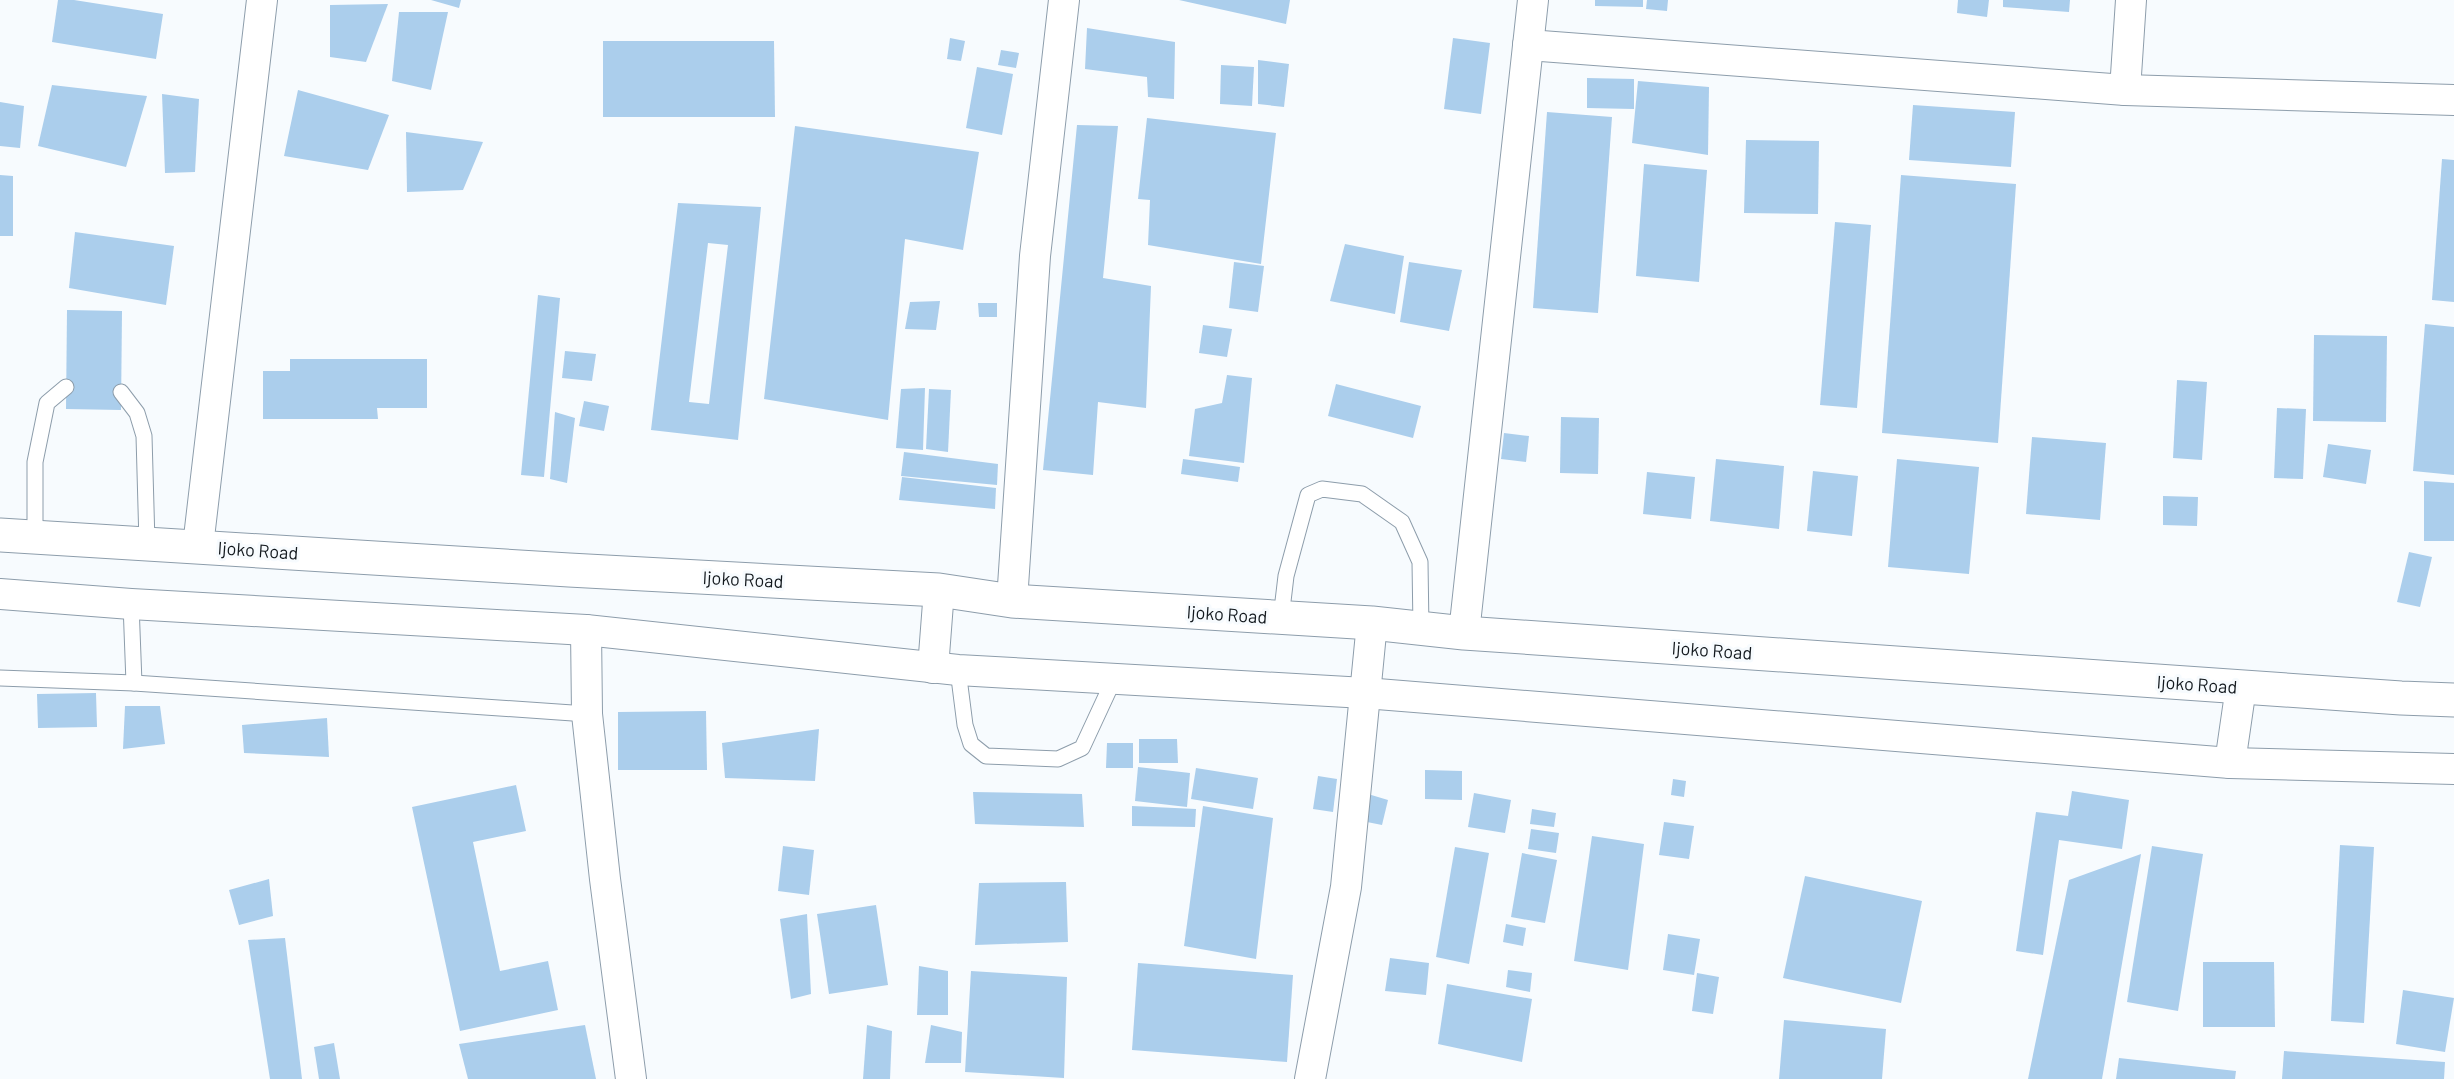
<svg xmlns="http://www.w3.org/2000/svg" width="2454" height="1079" font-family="Barlow,sans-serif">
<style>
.building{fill:#abceec;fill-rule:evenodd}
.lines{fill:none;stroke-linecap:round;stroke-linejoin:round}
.service-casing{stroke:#8d9dab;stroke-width:17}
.minor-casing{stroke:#8d9dab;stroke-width:32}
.secondary-casing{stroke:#8d9dab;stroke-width:35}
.service{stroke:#fff;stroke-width:15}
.minor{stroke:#fff;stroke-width:30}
.secondary{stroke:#fff;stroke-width:33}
.labels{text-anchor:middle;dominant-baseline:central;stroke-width:6;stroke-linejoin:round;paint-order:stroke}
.street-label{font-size:18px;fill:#12181d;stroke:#f7fbfe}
</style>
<rect width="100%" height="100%" fill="#f7fbfe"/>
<g class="building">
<polygon points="58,0 74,0 163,14 156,59 52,42"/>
<polygon points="431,0 461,0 459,8"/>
<polygon points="1179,0 1290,0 1286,24"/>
<polygon points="1595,0 1643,0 1643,7 1595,6"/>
<polygon points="1647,0 1668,0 1667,11 1646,9"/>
<polygon points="1958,0 1989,0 1987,17 1957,13"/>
<polygon points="2003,0 2070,0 2069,12 2003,7"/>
<polygon points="388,4 366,62 330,57 330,5"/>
<polygon points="399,12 448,12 431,90 392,81"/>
<polygon points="1087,28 1175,42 1174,99 1148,97 1147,77 1085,69"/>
<polygon points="950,38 965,41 961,61 947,59"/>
<polygon points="1453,38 1490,43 1481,114 1444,109"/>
<polygon points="603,41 774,41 775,117 603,117"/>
<polygon points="1001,50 1019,53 1016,68 998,65"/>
<polygon points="1258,60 1289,64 1284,107 1258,104"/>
<polygon points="1221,65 1254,67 1252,106 1220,104"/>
<polygon points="977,67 1013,74 1002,135 966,128"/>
<polygon points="1587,78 1634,79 1634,109 1587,108"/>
<polygon points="1638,81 1709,87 1708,155 1632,143"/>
<polygon points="52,85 147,96 126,167 38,146"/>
<polygon points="298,90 389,115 368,170 284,156"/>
<polygon points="162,94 199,99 195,172 165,173"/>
<polygon points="0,102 24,106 20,148 0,146"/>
<polygon points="1913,105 2015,112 2011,167 1909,160"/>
<polygon points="1547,112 1612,117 1598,313 1533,308"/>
<polygon points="1147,118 1276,133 1261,264 1148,245 1150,200 1138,199"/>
<polygon points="1077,125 1118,126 1103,278 1151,286 1146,408 1098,402 1093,475 1043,470"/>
<polygon points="795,126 979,152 963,250 905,239 888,420 764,399"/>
<polygon points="406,132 483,142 463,190 407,192"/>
<polygon points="1746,140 1819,141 1818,214 1744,213"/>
<polygon points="2442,159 2454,160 2454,302 2432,300"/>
<polygon points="1644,164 1707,170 1699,282 1636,276"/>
<polygon points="0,175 13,176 13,236 0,236"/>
<polygon points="1901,175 2016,184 1998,443 1882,433"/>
<path d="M678,203L761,207L738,440L651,430ZM708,243L728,245L709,404L689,402Z"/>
<polygon points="1835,222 1871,225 1857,408 1820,405"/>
<polygon points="75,232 174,246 166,305 69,288"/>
<polygon points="1345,244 1404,256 1395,314 1330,301"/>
<polygon points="1234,262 1264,266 1258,312 1229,308"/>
<polygon points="1409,262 1462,270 1449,331 1400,322"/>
<polygon points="538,295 560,298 544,477 521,475"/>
<polygon points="940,301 936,330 905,329 910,302"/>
<polygon points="978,303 997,303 997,317 979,317"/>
<polygon points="67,310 122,311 121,410 66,409"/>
<polygon points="2425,324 2454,327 2454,475 2413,471"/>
<polygon points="1203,325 1232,329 1227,357 1199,353"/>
<polygon points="2314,335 2387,336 2386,422 2313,421"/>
<polygon points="565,351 596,354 592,381 562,378"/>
<polygon points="290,359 427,359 427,408 377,408 378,419 263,419 263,371 290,371"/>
<polygon points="1227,375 1252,378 1244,463 1189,456 1195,409 1222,403"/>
<polygon points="2177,380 2207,382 2202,460 2173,458"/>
<polygon points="1336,384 1421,406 1413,438 1328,416"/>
<polygon points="925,388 923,450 896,448 901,389"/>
<polygon points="929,389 951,390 948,452 926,449"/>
<polygon points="584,401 609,406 604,431 579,426"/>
<polygon points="2277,408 2306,409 2303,479 2274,478"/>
<polygon points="555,412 575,418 567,483 550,479"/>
<polygon points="1561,417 1599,418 1598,474 1560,473"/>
<polygon points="1504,433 1529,436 1526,462 1501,459"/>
<polygon points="2032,437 2106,443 2100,520 2026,514"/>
<polygon points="2328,444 2371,450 2366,484 2323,477"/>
<polygon points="904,452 998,464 997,485 901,476"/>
<polygon points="1183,459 1240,467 1238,482 1181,474"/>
<polygon points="1716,459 1784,466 1779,529 1710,521"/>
<polygon points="1897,459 1979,467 1969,574 1888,567"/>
<polygon points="1813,471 1858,476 1852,536 1807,531"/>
<polygon points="1647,472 1695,477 1691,519 1643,514"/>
<polygon points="902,477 996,488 995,509 899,500"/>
<polygon points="2424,481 2454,483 2454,541 2424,541"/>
<polygon points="2163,496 2198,497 2197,526 2163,525"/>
<polygon points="2409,552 2432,557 2420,607 2397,602"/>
<polygon points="96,693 97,727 38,728 37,694"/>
<polygon points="125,706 160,706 165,744 123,749"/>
<polygon points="706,711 707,770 618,770 618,712"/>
<polygon points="327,718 329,757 244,753 242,725"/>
<polygon points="819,729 815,781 725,778 722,743"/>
<polygon points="1139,739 1177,739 1178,763 1139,763"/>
<polygon points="1107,743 1133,743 1133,768 1106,768"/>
<polygon points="1138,767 1190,773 1187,807 1135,801"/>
<polygon points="1196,768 1258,778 1253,809 1191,799"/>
<polygon points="1425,770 1462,771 1462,800 1425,799"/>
<polygon points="1318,776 1337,779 1333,812 1313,809"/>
<polygon points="1673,779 1686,781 1684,797 1671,795"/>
<polygon points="516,785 526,831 473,842 500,971 548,961 558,1010 460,1031 412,807"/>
<polygon points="2072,791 2129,800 2122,849 2059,840 2043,955 2016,951 2036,812 2068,816"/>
<polygon points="973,792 1082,794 1084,827 975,824"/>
<polygon points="1474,793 1511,800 1505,833 1468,827"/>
<polygon points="1368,794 1388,800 1382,825 1362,821"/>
<polygon points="1132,806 1196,809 1195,827 1132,826"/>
<polygon points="1203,806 1273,818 1256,959 1184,946"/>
<polygon points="1532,809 1556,813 1554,827 1530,824"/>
<polygon points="1664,822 1694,826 1689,859 1659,855"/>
<polygon points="1531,829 1559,833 1556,853 1528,849"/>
<polygon points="1592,836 1644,844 1628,970 1574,961"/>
<polygon points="2340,845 2374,847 2364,1023 2331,1021"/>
<polygon points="783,846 814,850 809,895 778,891"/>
<polygon points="2152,846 2203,854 2178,1011 2127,1002"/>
<polygon points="1455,847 1489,853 1469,964 1436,957"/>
<polygon points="1522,853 1557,860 1545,923 1511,917"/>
<polygon points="2141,854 2102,1079 2028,1079 2069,880"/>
<polygon points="1805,876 1922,901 1901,1003 1783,978"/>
<polygon points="269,879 273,916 239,925 229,890"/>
<polygon points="1066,882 1068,942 975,945 979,883"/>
<polygon points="876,905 888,985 829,994 817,914"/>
<polygon points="807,914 811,994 791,999 780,919"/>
<polygon points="1506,924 1526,928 1523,946 1503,942"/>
<polygon points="1668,934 1700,939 1694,975 1663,970"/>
<polygon points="285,938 302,1079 270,1079 248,940"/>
<polygon points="1390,958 1429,963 1426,995 1385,991"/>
<polygon points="2203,962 2274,962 2275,1027 2203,1027"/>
<polygon points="1138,963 1293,975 1287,1062 1132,1050"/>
<polygon points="919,966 948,971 948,1015 917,1015"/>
<polygon points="1508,970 1532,973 1530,992 1506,987"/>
<polygon points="971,971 1067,977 1064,1078 965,1072"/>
<polygon points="1697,973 1719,977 1713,1014 1692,1011"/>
<polygon points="1447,984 1532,999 1522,1062 1438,1044"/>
<polygon points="2403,990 2454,998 2445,1052 2396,1044"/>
<polygon points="1784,1020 1886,1029 1882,1079 1779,1079"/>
<polygon points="585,1025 596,1079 468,1079 459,1044"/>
<polygon points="867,1025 892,1031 890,1079 863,1079"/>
<polygon points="931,1025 962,1032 961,1063 925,1063"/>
<polygon points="334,1043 340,1079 319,1079 314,1047"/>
<polygon points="2284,1051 2445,1062 2444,1079 2282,1079"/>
<polygon points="2119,1058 2236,1071 2235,1079 2116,1079"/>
</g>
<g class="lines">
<defs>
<g id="service">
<polyline points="121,392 137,413 144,436 147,543"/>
<polyline points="35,537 35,462 47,403 66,387"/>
<polyline points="131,604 134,683"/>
<polyline points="1281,618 1286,576 1308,495 1322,489 1362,494 1402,522 1420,562 1421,629"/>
<polyline points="958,670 965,725 971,744 986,756 1058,759 1082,748 1114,679"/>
<polyline points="0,678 134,683 587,714"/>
</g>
<g id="minor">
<polyline points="1528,45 2125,90 2454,100"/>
<polyline points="2125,90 2131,0"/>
<polyline points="198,546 262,0"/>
<polyline points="0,594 131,604 586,630 958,670 1365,693 2230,763 2454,769"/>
<polyline points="1012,601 1035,256 1064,0"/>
<polyline points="586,630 587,714 605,879 631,1079"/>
<polyline points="1464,633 1533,0"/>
<polyline points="933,668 939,590"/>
<polyline points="2230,763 2241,687"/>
<polyline points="1310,1079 1346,887 1372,623"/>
</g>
<polyline id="secondary" points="0,535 569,570 939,590 1012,601 1372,623 1464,633 2401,698 2454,700"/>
</defs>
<use href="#service" class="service-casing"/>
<use href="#minor" class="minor-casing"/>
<use href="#secondary" class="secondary-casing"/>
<use href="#service" class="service"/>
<use href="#minor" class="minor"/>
<use href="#secondary" class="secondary"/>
</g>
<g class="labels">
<g class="street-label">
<text transform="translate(258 550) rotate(4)">Ijoko Road</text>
<text transform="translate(743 579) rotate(3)">Ijoko Road</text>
<text transform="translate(1227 614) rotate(4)">Ijoko Road</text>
<text transform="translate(1712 650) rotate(4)">Ijoko Road</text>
<text transform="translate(2197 684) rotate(4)">Ijoko Road</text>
</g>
</g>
</svg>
